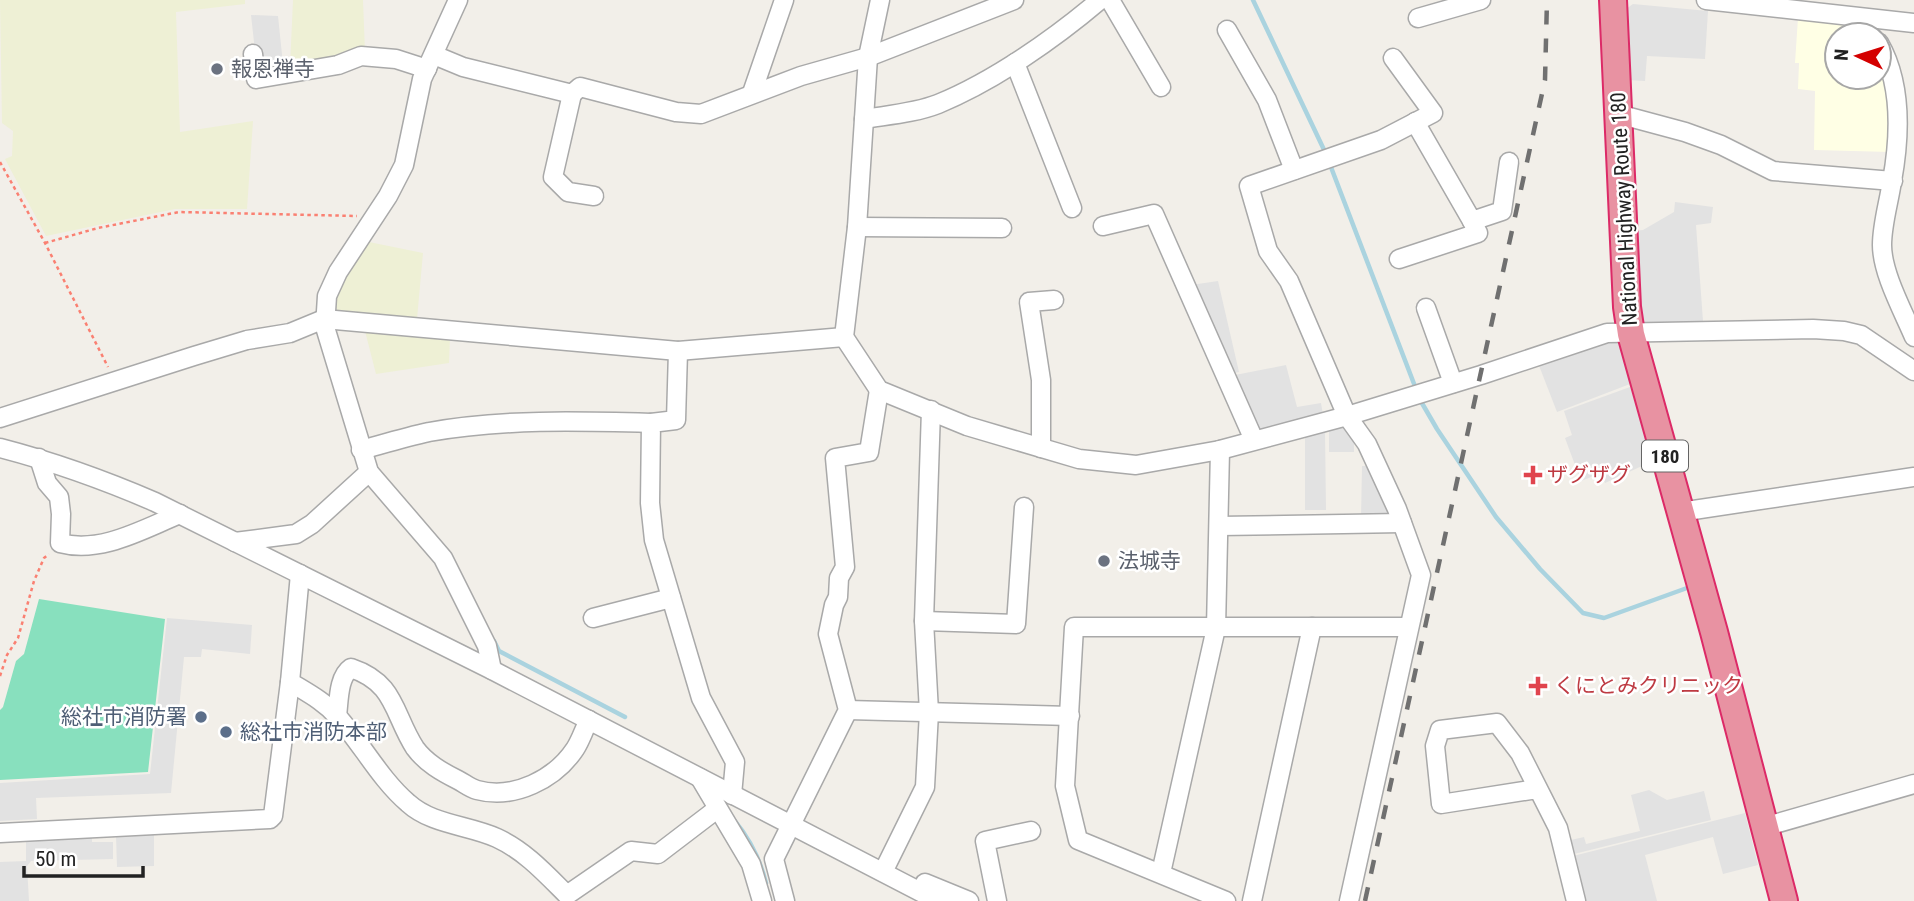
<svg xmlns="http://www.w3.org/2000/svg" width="1914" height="901" font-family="'Roboto Condensed','Noto Sans JP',sans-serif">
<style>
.education{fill:#ffffe5}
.farmland{fill:#eef0d5}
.pitch{fill:#88e0be}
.parking{fill:#e2e2e2}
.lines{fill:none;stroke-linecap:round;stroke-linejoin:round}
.stream{stroke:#aad3df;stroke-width:4.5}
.minor-casing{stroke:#a9a9a9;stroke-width:21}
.highway-casing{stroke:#dc2a67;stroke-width:30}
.path{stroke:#fa8072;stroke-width:2.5;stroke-dasharray:3.5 3.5;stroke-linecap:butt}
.minor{stroke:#fff;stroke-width:18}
.highway{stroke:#e892a2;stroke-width:26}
.rail{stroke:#707070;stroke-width:4.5;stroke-dasharray:14 14;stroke-linecap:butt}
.worship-dot{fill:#6b7280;stroke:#fff;stroke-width:2.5}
.health-dot{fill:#e0444e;stroke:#fff;stroke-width:2.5}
.service-dot{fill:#5c6f8a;stroke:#fff;stroke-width:2.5}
.labels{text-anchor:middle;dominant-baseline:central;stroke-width:5;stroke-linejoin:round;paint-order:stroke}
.shield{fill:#fff;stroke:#646464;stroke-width:2}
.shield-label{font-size:19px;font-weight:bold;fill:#222}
.worship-label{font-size:21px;fill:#5b616d;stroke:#fff;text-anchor:start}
.street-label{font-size:21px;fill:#222;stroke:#fff}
.health-label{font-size:21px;fill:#be3a42;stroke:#fff;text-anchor:start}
.service-label{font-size:21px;fill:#4e5e75;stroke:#fff;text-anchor:end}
</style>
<rect width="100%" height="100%" fill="#f2efe9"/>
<polygon class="education" points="1798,18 1863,26 1870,35 1837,35 1837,77 1879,77 1879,50 1886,68 1891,152 1814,150 1815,91 1798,89 1799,63 1795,63"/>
<g class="farmland">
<polygon points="0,0 245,0 245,4 176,12 180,132 253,121 247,209 175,209 46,236 5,159 12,156 13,131 2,123"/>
<polygon points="293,0 363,0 365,52 290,67"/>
<polygon points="369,242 423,253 417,319 341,314 336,308 338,293 350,268"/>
<polygon points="364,327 450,337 449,363 376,374"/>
</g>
<polygon class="pitch" points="39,599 165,619 148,772 0,780 0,710 3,707 16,661 24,654"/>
<g class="parking">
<polygon points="1633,4 1708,11 1705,59 1647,56 1645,81 1628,80 1626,9"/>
<polygon points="251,15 278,16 284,74 258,78"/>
<polygon points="1675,202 1713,207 1711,223 1696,225 1703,321 1640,325 1633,231 1643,230 1674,212"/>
<polygon points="1218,281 1239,372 1229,374 1191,285"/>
<polygon points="1602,339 1619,342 1630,384 1557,412 1538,363"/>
<polygon points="1286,365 1297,407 1321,403 1323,415 1258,433 1230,376"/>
<polygon points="1630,387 1655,460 1605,483 1601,473 1581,481 1565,438 1572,435 1564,411"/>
<polygon points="1344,426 1354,440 1354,452 1329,452 1329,430"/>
<polygon points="1325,430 1326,510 1305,510 1305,436"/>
<polygon points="1362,466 1372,466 1392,513 1387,520 1361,519"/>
<polygon points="167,618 252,625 250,654 202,649 201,657 184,657 171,793 36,798 37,819 0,821 0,783 150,774"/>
<polygon points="1649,790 1667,800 1704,791 1711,820 1574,854 1571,840 1584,837 1586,844 1640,831 1631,795"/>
<polygon points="1745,813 1758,865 1723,874 1713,837 1645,855 1657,901 1583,901 1573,856"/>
<polygon points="92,835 92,842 113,842 113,859 31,861 27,866 29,901 0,901 0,862 26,861 26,837"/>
<polygon points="154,835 154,866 117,867 116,836"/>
</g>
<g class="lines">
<g class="stream">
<polyline points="1253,0 1326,154"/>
<polyline points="1329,162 1416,389"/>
<polyline points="1419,398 1437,429 1496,517 1540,569 1583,613 1604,618 1687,588"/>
<polyline points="494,641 499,651 625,717"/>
<path d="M734,820C750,839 760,859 766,883"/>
</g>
<defs>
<g id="minor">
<polyline points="458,0 422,79 404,165 388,196 338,272 327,296 325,327 369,472 443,558 487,646 492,670"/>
<polyline points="880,0 868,57 857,227 844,337 879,390 967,426 1079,459 1136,465 1220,450 1347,416 1481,375 1607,333 1813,329 1844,331 1861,335 1914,371"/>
<polyline points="1110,0 1161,87"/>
<polyline points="1706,0 1914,23"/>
<polyline points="1418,18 1481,0"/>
<polyline points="1227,30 1267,100 1294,170"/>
<path d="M1879,43C1902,83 1900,137 1892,181C1889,202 1882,224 1882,245C1882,273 1903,311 1914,337"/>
<polyline points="253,54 256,79 338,65 361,56 396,59 427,69"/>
<polyline points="434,55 463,67 572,94 580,87 676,112 701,114 801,76 868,57 1014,0"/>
<polyline points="1015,63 1072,208"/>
<polyline points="752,93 784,0"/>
<polyline points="572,94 553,177 568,192 594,196"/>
<polyline points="1618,114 1685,132 1721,145 1773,171 1893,181"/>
<path d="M864,119C888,115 915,113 938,104C994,81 1054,39 1100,0"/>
<polyline points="1415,122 1472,221 1502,211 1509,162"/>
<polyline points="1103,226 1154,214 1254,440"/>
<polyline points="857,227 1002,228"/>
<polyline points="1399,259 1478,233 1472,221"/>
<polyline points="1426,308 1453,383"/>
<polyline points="678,351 676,420 651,423 650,503 654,540 701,698 735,762 732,795"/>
<polyline points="0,418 194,356 247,340 290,333 324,319 678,351 844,337"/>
<path d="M0,448C54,462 104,480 155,502L492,670L938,901"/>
<polyline points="1041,448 1041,380 1029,302 1054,300"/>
<path d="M361,450C383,444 406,437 429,432C502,419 577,421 651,423"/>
<path d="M39,458L47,483L59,497L61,514L60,543C101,554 143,529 180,514"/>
<polyline points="1680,512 1914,477"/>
<polyline points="1219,526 1402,523"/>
<polyline points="235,542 296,534 312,524 369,472"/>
<path d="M300,574L290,682C306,692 324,701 337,716C362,744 380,779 408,803C432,825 469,825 497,838C525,851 545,873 567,895L631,851L658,854L717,809"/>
<polyline points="593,618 671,598"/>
<polyline points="924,621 1016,624 1024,507"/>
<polyline points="848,710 1070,716"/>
<path d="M337,716C339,701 338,677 351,668C396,683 393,714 415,748C426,763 442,772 458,780C464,783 470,788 477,790C514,800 555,779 575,749C581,740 584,729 589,720"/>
<polyline points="700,778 751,864 762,901"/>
<polyline points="1537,789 1441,804 1435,746 1440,730 1497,723 1520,753 1558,828 1576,901"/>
<polyline points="1764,827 1914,784"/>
<polyline points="0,833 270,819 273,816 290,682"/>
<polyline points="883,872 925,787 929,712 924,621 931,410"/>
<polyline points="1161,873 1216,628 1220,450"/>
<polyline points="925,883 969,901"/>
<polyline points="785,901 774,859 848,710 828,634 834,605 838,597 839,578 845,567 835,458 869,452 879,390"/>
<polyline points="997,901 985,841 1031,831"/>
<polyline points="1226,901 1078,840 1065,786 1074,627 1409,627"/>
<polyline points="1252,901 1312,627"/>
<polyline points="1349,901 1421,575 1397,509 1367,444 1347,416 1289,281 1268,251 1249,186 1381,140 1433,113 1393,58"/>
</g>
<polyline id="highway" points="1613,0 1627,307 1631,334 1714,632 1784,901"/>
</defs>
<use href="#minor" class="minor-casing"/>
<use href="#highway" class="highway-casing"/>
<g class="path">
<polyline points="0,162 45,243 108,367"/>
<polyline points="45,243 98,228 179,212 357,216"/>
<polyline points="0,676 7,655 18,638 34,581 44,558 49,554"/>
</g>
<use href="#minor" class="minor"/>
<use href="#highway" class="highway"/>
<polyline class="rail" points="1365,901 1545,80 1547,0"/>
</g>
<g class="worship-dot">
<circle cx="217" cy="69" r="7"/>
<circle cx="1104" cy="561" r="7"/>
</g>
<g class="health-dot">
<path d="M1529.5 464.5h7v7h7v7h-7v7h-7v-7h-7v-7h7z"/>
<path d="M1534.5 675.5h7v7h7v7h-7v7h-7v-7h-7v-7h7z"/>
</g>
<g class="service-dot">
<circle cx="201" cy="717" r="7"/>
<circle cx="226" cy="732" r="7"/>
</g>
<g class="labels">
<rect class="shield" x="1642" y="440.5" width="46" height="31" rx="5"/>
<g class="shield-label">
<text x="1665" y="456">180</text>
</g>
<g class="worship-label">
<text x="231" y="69">報恩禅寺</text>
<text x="1118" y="561">法城寺</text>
</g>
<g class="street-label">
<text transform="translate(1624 209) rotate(-93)">National Highway Route 180</text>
</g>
<g class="health-label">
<text x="1547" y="475">ザグザグ</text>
<text x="1554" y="686">くにとみクリニック</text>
</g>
<g class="service-label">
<text x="187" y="717">総社市消防署</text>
<text x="240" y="732" text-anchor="start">総社市消防本部</text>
</g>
</g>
<g transform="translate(1858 56) rotate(274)"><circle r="33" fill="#ffffff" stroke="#a7a7a7" stroke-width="2"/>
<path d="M0-5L12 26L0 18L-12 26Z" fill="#d40000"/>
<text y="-10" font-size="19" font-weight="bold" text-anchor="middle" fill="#222222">N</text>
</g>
<path d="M24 866v10h119v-10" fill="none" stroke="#222222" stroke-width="3.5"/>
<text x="35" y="866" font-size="21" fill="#222222" stroke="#ffffff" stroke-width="5" paint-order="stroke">50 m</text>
</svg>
